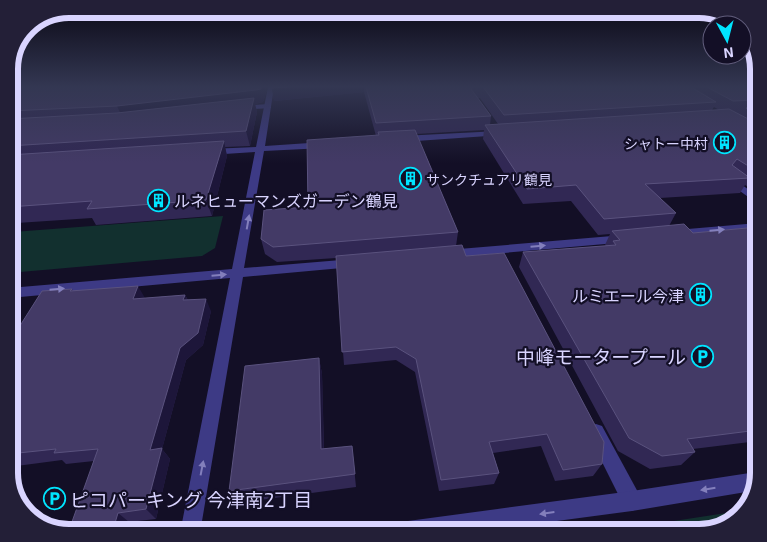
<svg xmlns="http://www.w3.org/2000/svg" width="767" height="542" font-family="'Exo 2','Noto Sans JP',sans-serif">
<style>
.green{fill:#12302f}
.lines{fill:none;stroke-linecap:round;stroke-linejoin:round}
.lane{fill:#3d3a85;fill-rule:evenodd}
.street{fill:#3d3a85;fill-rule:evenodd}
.wall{fill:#312854;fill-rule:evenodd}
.shaded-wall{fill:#1d163a}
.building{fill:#433a66;stroke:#5a527e}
.oneway{fill:#837fbc}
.labels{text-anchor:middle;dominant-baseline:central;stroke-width:4.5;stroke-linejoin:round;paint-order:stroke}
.far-poi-label{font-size:14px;fill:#d9d4ff;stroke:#130f26;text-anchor:end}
.poi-label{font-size:16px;fill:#d9d4ff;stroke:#130f26;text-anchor:start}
.near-poi-label{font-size:19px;fill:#d9d4ff;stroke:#130f26;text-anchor:end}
.rim{fill:none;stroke:#d9d4ff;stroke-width:6}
</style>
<rect width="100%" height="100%" fill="#130f26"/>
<g class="green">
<polygon points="223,216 215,248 202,256 9,273 9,238 13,232"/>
<polygon points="746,510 699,533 595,533"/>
</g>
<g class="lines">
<g class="lane">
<polygon points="268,104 271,104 271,108 240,110 236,108 240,106"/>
<polygon points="729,176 758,196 758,204 726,181 724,179"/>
<polygon points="596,424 602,426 639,494 642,501 639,508 632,511 625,508 587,432 590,426"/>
</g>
<g class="street">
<polygon points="268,87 274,87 265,146 324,142 328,145 324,148 264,151 244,268 353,259 359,263 353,267 243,277 200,533 180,533 230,278 9,298 9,288 232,269 255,152 209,155 205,152 209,149 256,147"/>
<polygon points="499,131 502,131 502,135 402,142 398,139 402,136"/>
<polygon points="758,223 758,229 676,238 670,234 676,230"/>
<polygon points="624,235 630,239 628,242 447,258 441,254 447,250"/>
<polygon points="756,472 758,474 752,491 632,511 467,533 383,533 386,526 393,523 632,491"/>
</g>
</g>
<g class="wall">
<polygon points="9,87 268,87 263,102 255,104 257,112 250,146 225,147 227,156 212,216 96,225 92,218 17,223 9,234"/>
<path d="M272,87H758V192H756L745,185L740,193L660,198L676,213L669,226L693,233L758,227V441L693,449L695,452L681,465L650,469L618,451L519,267L523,252L606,246L605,245L610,234L598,235L571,201L523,204L483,139L484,130L416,134L458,232L456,246L466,256L602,464L593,476L555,481L541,446L493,453L499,473L494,484L439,491L415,372L396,360L344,365L336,258L277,262L265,254L261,239L308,207L376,136L364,92L274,101ZM478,98H480L498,124L490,125L491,116ZM714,107L719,110H712Z"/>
<polygon points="72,289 73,291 145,298 185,295 188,300 211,311 203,345 186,360 162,449 170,459 156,519 129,522 126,533 68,533 94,461 66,464 62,460 9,467 9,343"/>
<polygon points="319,358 322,374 324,449 352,446 356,487 237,503 229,491"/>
</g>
<g class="shaded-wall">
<polygon points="261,87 268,87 263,102 255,104 257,112 250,146 246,131 123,119 117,106"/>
<polygon points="287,87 364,87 364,92 274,101 272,88"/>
<polygon points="224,141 227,156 212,216 206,200"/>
<polygon points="9,212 17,223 9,234"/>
<polygon points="138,286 145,298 133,299"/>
<polygon points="185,295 191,307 183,300"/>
<polygon points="206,299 211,311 203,345 186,360 162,449 170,459 156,519 146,509 150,450 180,348"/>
<polygon points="319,358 322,374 324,463 321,449"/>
<polygon points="118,513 129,522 126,533 112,533"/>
</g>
<g class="building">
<polygon points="31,87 261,87 261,89 256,90 117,106 9,111 9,88"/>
<polygon points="272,87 287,87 272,88"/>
<polygon points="366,87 473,87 471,89 491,116 376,123"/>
<polygon points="483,87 691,87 716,102 504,115"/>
<polygon points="707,87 758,87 758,100 733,101"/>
<polygon points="254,98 246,131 9,146 9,119 117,113"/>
<polygon points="758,107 758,115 746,108"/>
<polygon points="729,109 758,124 758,172 737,159 732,165 750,178 645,184 676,213 604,219 576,185 527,189 485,125"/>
<polygon points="415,130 458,232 273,247 261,239 264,210 308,207 307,140 379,135 378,132"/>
<polygon points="224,141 206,200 87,209 92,201 9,207 9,155"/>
<polygon points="684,224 693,233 758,227 758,430 687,439 695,452 662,456 629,438 523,252 616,245 613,241 620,240 612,231"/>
<polygon points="462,245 466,256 504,253 604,442 602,464 563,470 547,434 489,442 499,473 441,480 416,359 396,347 342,352 336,256"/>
<polygon points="138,286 133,299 185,295 183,300 206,299 198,333 180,348 150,450 162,448 146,509 118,513 112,533 68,533 98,449 54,453 56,449 9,454 9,343 42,291 72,289 70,291"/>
<polygon points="319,358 321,449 352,446 355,474 229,491 245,366"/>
</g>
<defs><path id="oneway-solid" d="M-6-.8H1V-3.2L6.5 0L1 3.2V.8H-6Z" transform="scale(1.25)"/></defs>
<g class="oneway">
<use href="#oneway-solid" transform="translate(248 222) rotate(-80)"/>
<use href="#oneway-solid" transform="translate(717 230) rotate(-5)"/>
<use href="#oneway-solid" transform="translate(538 246) rotate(-5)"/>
<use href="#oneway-solid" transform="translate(219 275) rotate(-5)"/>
<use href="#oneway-solid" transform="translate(57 289) rotate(-5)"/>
<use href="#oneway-solid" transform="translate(202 468) rotate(-79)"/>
<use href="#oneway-solid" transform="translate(708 489) rotate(171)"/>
<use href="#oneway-solid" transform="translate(547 513) rotate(172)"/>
</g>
<linearGradient id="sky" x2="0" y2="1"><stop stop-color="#0a0815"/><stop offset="0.53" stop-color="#333752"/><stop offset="1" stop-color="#333752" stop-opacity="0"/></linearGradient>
<rect width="767" height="163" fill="url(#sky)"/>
<defs>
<symbol id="building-ring" viewBox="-11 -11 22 22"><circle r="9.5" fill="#130f26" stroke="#00e5ff" stroke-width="1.5"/><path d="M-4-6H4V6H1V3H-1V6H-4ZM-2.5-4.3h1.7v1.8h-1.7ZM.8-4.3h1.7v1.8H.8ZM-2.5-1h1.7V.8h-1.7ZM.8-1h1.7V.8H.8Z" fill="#00e5ff"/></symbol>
<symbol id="parking-ring" viewBox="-11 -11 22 22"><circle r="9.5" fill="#130f26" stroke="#00e5ff" stroke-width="1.5"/><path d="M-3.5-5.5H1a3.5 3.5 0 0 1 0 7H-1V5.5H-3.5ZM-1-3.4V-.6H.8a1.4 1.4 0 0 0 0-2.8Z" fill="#00e5ff"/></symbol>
</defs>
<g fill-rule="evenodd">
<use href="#building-ring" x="712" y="130" width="25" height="25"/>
<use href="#building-ring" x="398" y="166" width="25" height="25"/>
<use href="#building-ring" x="146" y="188" width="25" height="25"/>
<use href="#building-ring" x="688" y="282" width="25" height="25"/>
<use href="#parking-ring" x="690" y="344" width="25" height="25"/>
<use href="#parking-ring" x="42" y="486" width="25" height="25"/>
</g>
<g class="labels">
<g class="far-poi-label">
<text x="708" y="143">シャトー中村</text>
<text x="426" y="179" text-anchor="start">サンクチュアリ鶴見</text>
</g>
<g class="poi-label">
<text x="174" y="200">ルネヒューマンズガーデン鶴見</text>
<text x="684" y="295" text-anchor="end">ルミエール今津</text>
</g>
<g class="near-poi-label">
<text x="686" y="356">中峰モータープール</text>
<text x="70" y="499" text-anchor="start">ピコパーキング 今津南2丁目</text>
</g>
</g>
<path d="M0 0H767V542H0ZM69 18H699A51 51 0 0 1 750 69V473A51 51 0 0 1 699 524H69A51 51 0 0 1 18 473V69A51 51 0 0 1 69 18Z" fill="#231f37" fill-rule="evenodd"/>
<path class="rim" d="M69 18H699A51 51 0 0 1 750 69V473A51 51 0 0 1 699 524H69A51 51 0 0 1 18 473V69A51 51 0 0 1 69 18Z"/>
<g transform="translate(727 40) rotate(173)"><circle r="24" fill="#130f26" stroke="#625e7d"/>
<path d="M0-4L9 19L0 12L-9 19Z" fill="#00e5ff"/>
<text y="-8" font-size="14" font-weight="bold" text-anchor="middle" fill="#d9d4ff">N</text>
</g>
</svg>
